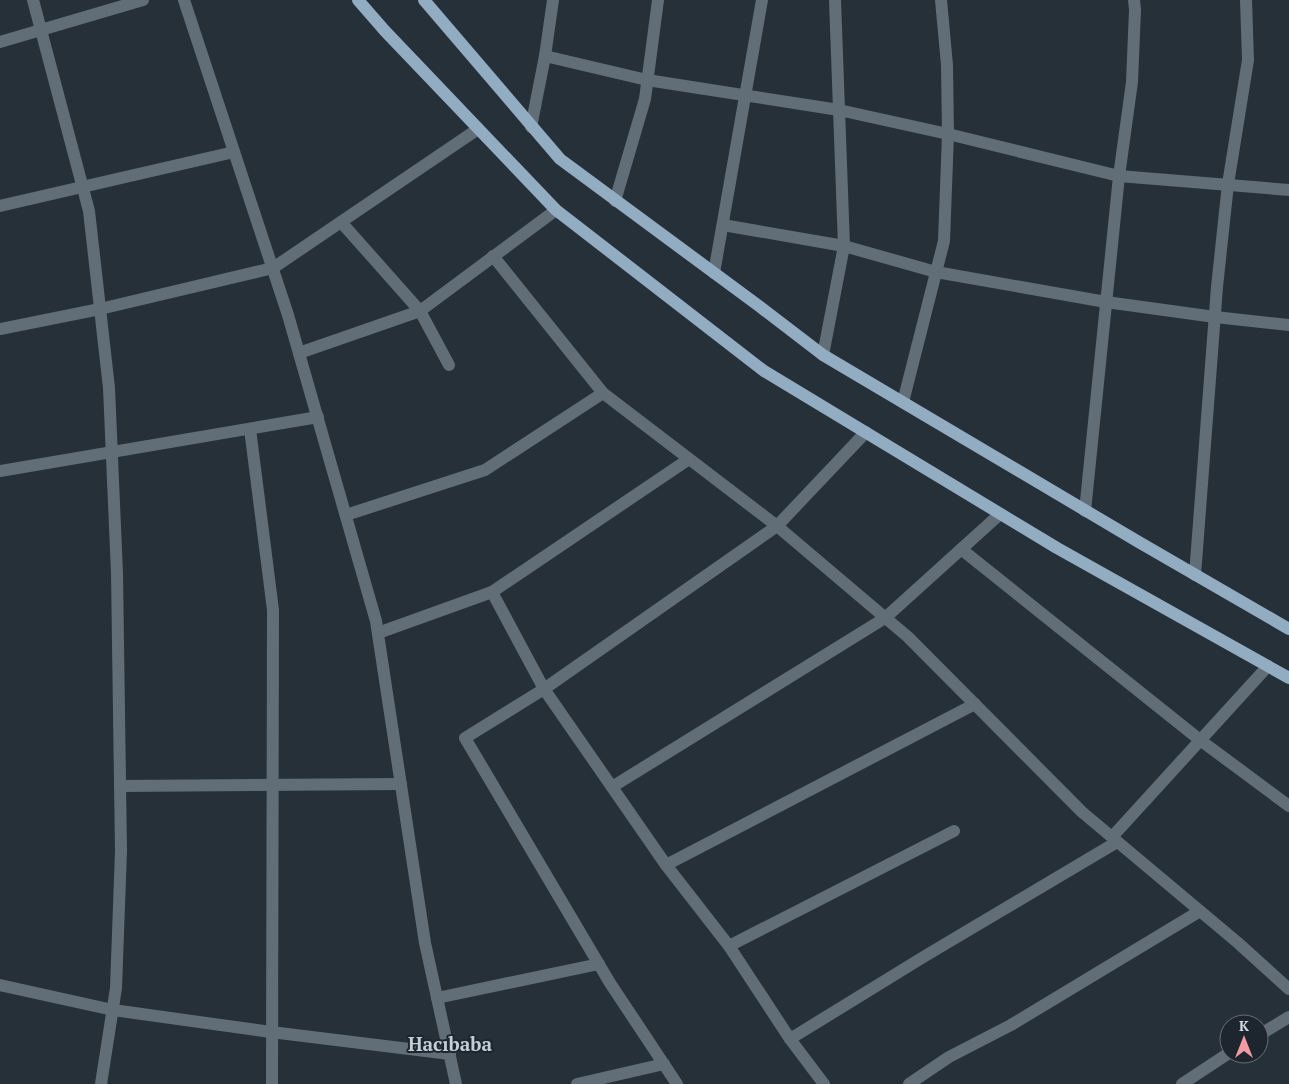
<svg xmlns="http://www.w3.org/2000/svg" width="1289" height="1084" font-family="'PT Serif',serif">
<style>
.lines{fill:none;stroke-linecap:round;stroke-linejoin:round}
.minor{stroke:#616e78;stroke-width:12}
.major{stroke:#92acc1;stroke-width:12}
.labels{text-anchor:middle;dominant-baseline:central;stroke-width:4;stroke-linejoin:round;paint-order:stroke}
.district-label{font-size:19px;font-weight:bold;fill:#c2cfd9;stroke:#1d262e}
</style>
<rect width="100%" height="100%" fill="#263038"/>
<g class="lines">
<g class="minor">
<polyline points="33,0 89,211 109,388 117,573 121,851 116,988 101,1084"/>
<polyline points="184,0 288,315 376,621 425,943 456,1084"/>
<polyline points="0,42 143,0"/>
<polyline points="545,56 647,80 839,110 948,134 1119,176 1289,190"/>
<polyline points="531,127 545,56 553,0"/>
<polyline points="615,201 645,99 658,0"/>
<polyline points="0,206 234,152"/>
<polyline points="341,222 420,311 449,365"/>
<polyline points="723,225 844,246 936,272 1106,302 1215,317 1289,325"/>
<polyline points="493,256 603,393 777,526 908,637 1082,812 1237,942 1289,989"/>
<polyline points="714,273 762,0"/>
<polyline points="0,329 100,309 273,268 478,129"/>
<polyline points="299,353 420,311 556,210"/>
<polyline points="823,355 844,246 835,0"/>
<polyline points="903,402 944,241 948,134 947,65 941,0"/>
<polyline points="250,429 273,610 272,1084"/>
<polyline points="0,471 318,417"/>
<polyline points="1085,511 1119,176 1132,82 1135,10 1134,0"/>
<polyline points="346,515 485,470 603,393"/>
<polyline points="961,549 1200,740 1289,806"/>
<polyline points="1195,575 1217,287 1228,184 1248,60 1246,0"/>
<polyline points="492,592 689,459"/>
<polyline points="378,633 492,592 544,689 465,738 610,983 677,1084"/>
<polyline points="120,786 401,784"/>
<polyline points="612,787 885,618 1000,514"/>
<polyline points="1112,837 1268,666"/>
<polyline points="666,865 975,704"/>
<polyline points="729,946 954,831"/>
<polyline points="0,985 113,1010 271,1032 450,1054"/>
<polyline points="437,998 599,964"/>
<polyline points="1259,1035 1289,1017"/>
<polyline points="790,1039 925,956 1117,842"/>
<polyline points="577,1084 664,1064"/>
<polyline points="824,1084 790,1039 729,946 666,865 544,689 777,526 866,432"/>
<polyline points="909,1084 949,1057 1011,1025 1200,911"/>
<polyline points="1182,1084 1229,1053"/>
</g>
<g class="major">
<polyline points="358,0 385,31 556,210 764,371 1057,548 1289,678"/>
<polyline points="424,0 560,159 759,306 823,355 1137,541 1289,629"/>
</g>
</g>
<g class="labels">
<g class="district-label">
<text x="450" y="1043">Hacıbaba</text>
</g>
</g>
<g transform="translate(1244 1039)"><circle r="24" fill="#1d262e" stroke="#687076"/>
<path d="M0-4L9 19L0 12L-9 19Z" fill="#f49aa4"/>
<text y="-8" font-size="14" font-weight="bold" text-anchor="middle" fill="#d8dee3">K</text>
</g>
</svg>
